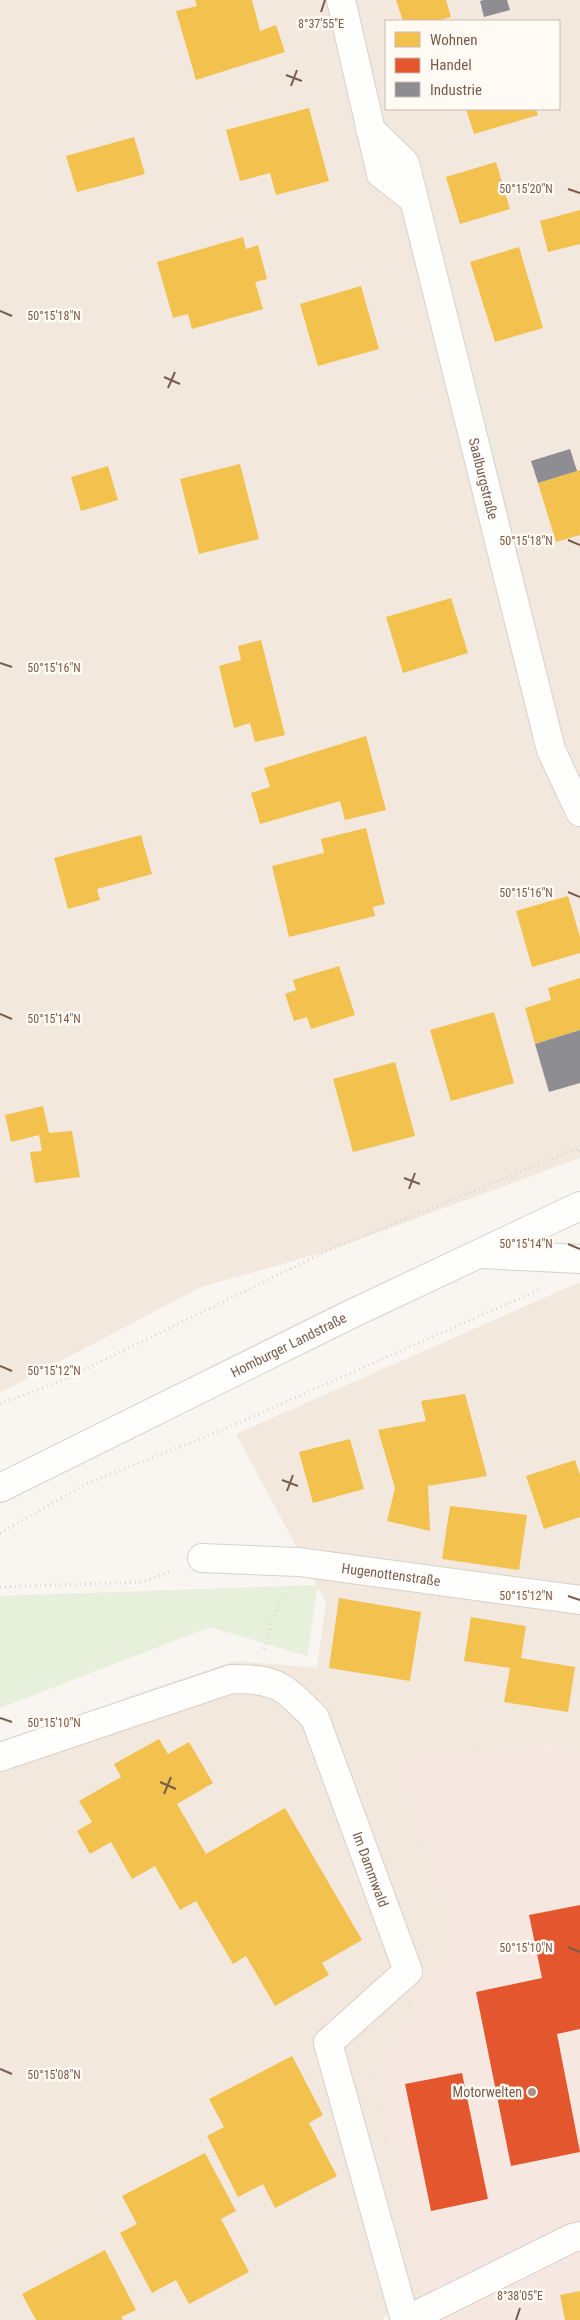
<svg xmlns="http://www.w3.org/2000/svg" width="580" height="2320" font-family="'Roboto Condensed',sans-serif">
<style>
.residential{fill:#f2e8de;fill-rule:evenodd}
.commercial{fill:#f6e8e1}
.green{fill:#e7f0db}
.homes{fill:#f2c14e}
.shops{fill:#e4572e}
.industry{fill:#8d8d92}
.lines{fill:none;stroke-linecap:round;stroke-linejoin:round}
.minor-casing{stroke:#d7d1cb;stroke-width:30}
.path{stroke:#dcd5d0;stroke-width:3;stroke-dasharray:1 4;stroke-linecap:butt}
.minor{stroke:#fefefd;stroke-width:28}
.ticks{fill:none;stroke:#7a5c4d;stroke-width:2}
.poi-dot{fill:#a69286;stroke:#fffaf3;stroke-width:2}
.labels{text-anchor:middle;dominant-baseline:central;stroke-width:5;stroke-linejoin:round;paint-order:stroke}
.street-label{font-size:14px;fill:#7a5c4d;stroke:#fffaf3}
.poi-label{font-size:14px;fill:#7a5c4d;stroke:#fffaf3;text-anchor:end}
.ticks-label{font-size:12px;text-anchor:middle;fill:#7a5c4d;stroke:#fffaf3;stroke-width:5;stroke-linejoin:round;paint-order:stroke}
</style>
<rect width="100%" height="100%" fill="#f9f5f0"/>
<g class="residential">
<path d="M0,0H580V1158L325,1252L201,1287L0,1393ZM386,21H559V109H386Z"/>
<polygon points="580,1282 580,1751 552,1744 393,1759 457,1939 374,2069 426,2298 384,2316 384,2320 0,2320 0,1741 235,1661 317,1668 326,1602 236,1434"/>
</g>
<polygon class="commercial" points="552,1744 580,1751 580,2320 429,2320 374,2069 457,1939 393,1759"/>
<g class="green">
<polygon points="477,383 497,459 490,461 471,386"/>
<polygon points="318,1585 307,1656 210,1627 0,1708 0,1596"/>
</g>
<g class="homes">
<polygon points="195,0 252,0 260,31 276,25 285,52 196,80 176,11 197,6"/>
<polygon points="396,0 446,0 451,17 436,21 403,21"/>
<polygon points="309,108 329,181 276,195 270,173 240,181 226,130"/>
<polygon points="466,109 536,109 538,115 474,134"/>
<polygon points="134,137 145,174 77,192 66,156"/>
<polygon points="496,162 510,209 460,224 446,177"/>
<polygon points="580,210 580,244 548,252 540,221"/>
<polygon points="243,237 246,249 258,245 267,279 255,282 263,309 192,329 188,314 173,318 157,262"/>
<polygon points="519,247 543,328 495,342 470,262"/>
<polygon points="361,286 379,349 318,366 300,304"/>
<polygon points="240,464 259,539 199,554 180,479"/>
<polygon points="108,466 118,500 81,511 71,477"/>
<polygon points="580,470 580,535 556,542 538,483"/>
<polygon points="451,598 468,653 403,673 386,617"/>
<polygon points="261,640 285,735 255,742 250,723 234,728 219,666 241,660 238,646"/>
<polygon points="366,736 386,810 345,820 340,801 260,824 251,793 270,787 264,768"/>
<polygon points="366,828 385,904 373,907 375,916 289,937 272,866 324,853 321,839"/>
<polygon points="141,835 152,874 97,889 100,900 68,909 54,858"/>
<polygon points="568,896 580,937 580,953 532,967 516,911"/>
<polygon points="339,966 355,1015 311,1029 307,1017 294,1021 285,994 296,990 293,980"/>
<polygon points="580,978 580,1030 535,1044 525,1008 551,1000 548,988"/>
<polygon points="494,1012 514,1083 451,1101 430,1030"/>
<polygon points="395,1062 415,1136 353,1152 333,1079"/>
<polygon points="43,1106 49,1133 72,1131 80,1177 35,1183 30,1152 42,1151 39,1135 11,1142 5,1115"/>
<polygon points="465,1394 487,1476 428,1486 430,1531 387,1521 395,1488 378,1430 426,1421 421,1401"/>
<polygon points="350,1439 364,1489 313,1503 299,1452"/>
<polygon points="575,1460 580,1475 580,1517 544,1529 526,1476"/>
<polygon points="450,1506 527,1515 519,1570 442,1559"/>
<polygon points="339,1598 421,1612 410,1681 329,1668"/>
<polygon points="471,1617 526,1626 521,1658 575,1667 568,1712 504,1702 510,1668 464,1661"/>
<polygon points="159,1739 168,1754 189,1742 213,1783 177,1804 206,1854 285,1808 362,1940 322,1963 329,1975 275,2006 246,1956 233,1964 196,1901 180,1910 155,1866 132,1879 111,1842 90,1854 77,1831 92,1822 79,1801 121,1777 114,1764"/>
<polygon points="292,2056 323,2115 309,2123 337,2176 275,2208 263,2184 238,2197 207,2136 224,2127 209,2099"/>
<polygon points="205,2153 236,2211 221,2219 249,2272 189,2304 176,2280 152,2293 120,2233 137,2224 122,2196"/>
<polygon points="105,2250 136,2310 121,2317 123,2320 36,2320 22,2294"/>
<polygon points="580,2291 580,2320 565,2320 560,2295"/>
</g>
<g class="shops">
<polygon points="580,1905 580,2029 557,2034 580,2152 511,2166 476,1992 542,1978 529,1915"/>
<polygon points="462,2073 488,2199 431,2211 405,2084"/>
</g>
<g class="industry">
<polygon points="484,0 507,0 510,10 484,17 480,1"/>
<polygon points="570,449 577,471 538,483 531,461"/>
<polygon points="580,1030 580,1083 549,1092 535,1044"/>
</g>
<g class="lines">
<defs>
<g id="minor">
<polyline points="341,0 381,174 412,198"/>
<path id="s1" d="M370,129L405,163L551,750L580,812"/>
<polyline points="481,1254 580,1259"/>
<path id="s2" d="M0,1488L347,1316L580,1206"/>
<path id="s3" d="M202,1558L299,1562L580,1600"/>
<path id="s4" d="M0,1757L231,1679C278,1679 283,1686 315,1718L408,1971L328,2043L405,2320"/>
<polyline points="407,2320 572,2238 580,2236"/>
</g>
</defs>
<use href="#minor" class="minor-casing"/>
<g class="path">
<polyline points="0,1404 63,1380 325,1252 578,1148 580,1153"/>
<polyline points="0,1533 88,1483 220,1431 538,1290"/>
<polyline points="0,1587 143,1582 173,1570"/>
<polyline points="264,1649 271,1621 284,1594"/>
</g>
<use href="#minor" class="minor"/>
</g>
<path class="ticks" d="M321,12L325,0M286,75L302,81M291,86L297,70M568,189L580,193M0,311L12,316M164,377L180,384M168,388L175,372M568,540L580,545M0,663L12,667M568,892L580,897M0,1014L12,1019M404,1178L420,1184M409,1189L415,1173M568,1244L580,1249M0,1366L12,1371M282,1480L298,1486M287,1491L293,1475M568,1596L580,1600M0,1718L12,1722M160,1782L176,1789M164,1794L171,1777M568,1947L580,1952M0,2069L12,2074M516,2320L520,2308"/>
<circle class="poi-dot" cx="532" cy="2092" r="5"/>
<g class="labels">
<g class="street-label">
<text stroke="none"><textPath href="#s1" startOffset="374">Saalburgstraße</textPath></text>
<text stroke="none"><textPath href="#s2" startOffset="322">Homburger Landstraße</textPath></text>
<text stroke="none"><textPath href="#s3" startOffset="190">Hugenottenstraße</textPath></text>
<text stroke="none"><textPath href="#s4" startOffset="502">Im Dammwald</textPath></text>
</g>
<g class="poi-label">
<text x="522" y="2092">Motorwelten</text>
</g>
</g>
<g class="ticks-label">
<text x="321" y="28">8°37'55"E</text>
<text x="526" y="193">50°15'20"N</text>
<text x="54" y="320">50°15'18"N</text>
<text x="526" y="545">50°15'18"N</text>
<text x="54" y="672">50°15'16"N</text>
<text x="526" y="897">50°15'16"N</text>
<text x="54" y="1023">50°15'14"N</text>
<text x="526" y="1248">50°15'14"N</text>
<text x="54" y="1375">50°15'12"N</text>
<text x="526" y="1600">50°15'12"N</text>
<text x="54" y="1727">50°15'10"N</text>
<text x="526" y="1952">50°15'10"N</text>
<text x="54" y="2079">50°15'08"N</text>
<text x="520" y="2300">8°38'05"E</text>
</g>
<rect x="385" y="20" width="175" height="90" fill="#fffaf3" stroke="#cabbb1"/>
<rect x="395" y="32" width="25" height="15" fill="#f2c14e" stroke="#cabbb1"/>
<text x="430" y="45" font-size="15" fill="#7a5c4d">Wohnen</text>
<rect x="395" y="58" width="25" height="15" fill="#e4572e" stroke="#cabbb1"/>
<text x="430" y="70" font-size="15" fill="#7a5c4d">Handel</text>
<rect x="395" y="82" width="25" height="15" fill="#8d8d92" stroke="#cabbb1"/>
<text x="430" y="95" font-size="15" fill="#7a5c4d">Industrie</text>
</svg>
